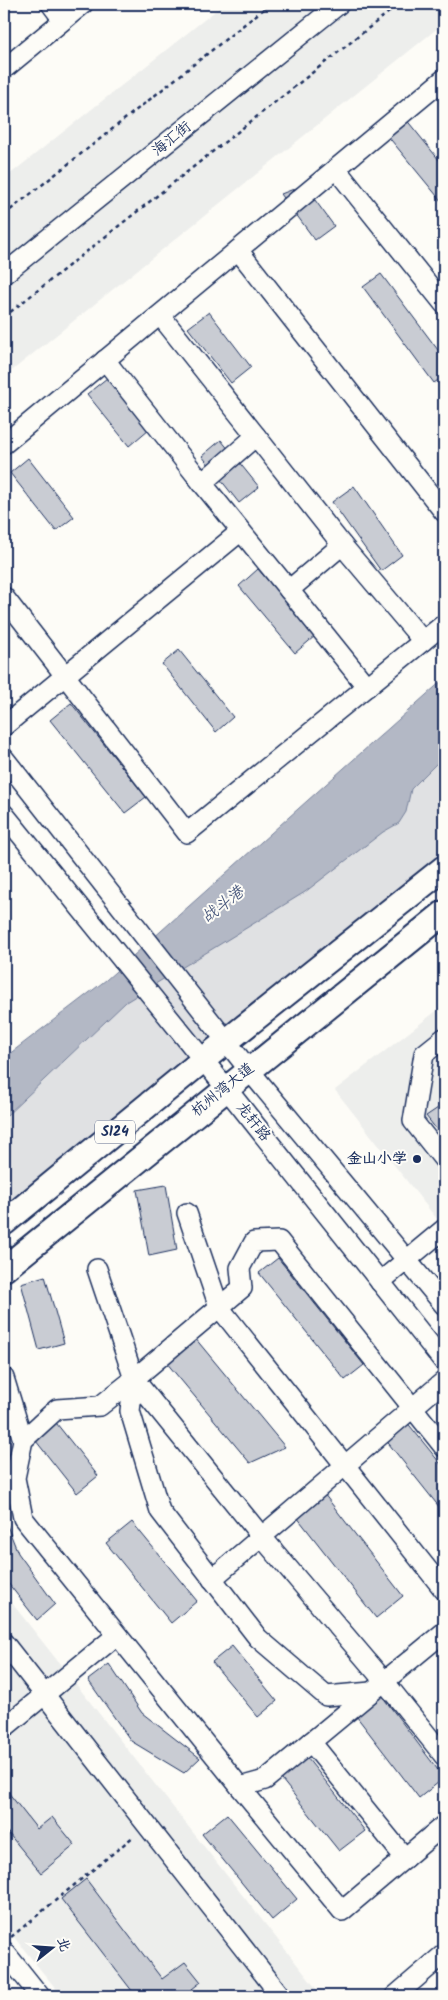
<svg xmlns="http://www.w3.org/2000/svg" width="448" height="2000" font-family="Kalam,'LXGW WenKai TC',sans-serif">
<style>
.built{fill:#edeeec}
.green{fill:#e0e1e3;stroke:#7e88a0}
.water{fill:#b3b8c5;stroke:#76819c}
.building{fill:#c9ccd3;stroke:#1b2f5e}
.lines{fill:none;stroke-linecap:round;stroke-linejoin:round}
.minor-casing{stroke:#1b2f5e;stroke-width:22}
.major-casing{stroke:#1b2f5e;stroke-width:28}
.path{stroke:#1b2f5e;stroke-width:2.5;stroke-dasharray:4 4;stroke-linecap:butt}
.minor{stroke:#fdfcf7;stroke-width:19}
.major{stroke:#fdfcf7;stroke-width:24}
.poi-dot{fill:#1b2f5e;stroke:#fdfcf7;stroke-width:2}
.labels{text-anchor:middle;dominant-baseline:central;stroke-width:4;stroke-linejoin:round;paint-order:stroke}
.shield{fill:#fdfcf7;stroke:#5f6c8c;stroke-width:1}
.shield-label{font-size:14px;font-weight:bold;fill:#1b2f5e}
.street-label{font-size:15px;fill:#1b2f5e;stroke:#fdfcf7}
.poi-label{font-size:15px;font-weight:bold;fill:#1b2f5e;stroke:#fdfcf7;text-anchor:end}
.water-label{font-size:16px;font-style:italic;fill:#49587d;stroke:#fdfcf7}
</style>
<rect width="100%" height="100%" fill="#fdfcf7"/>
<filter id="ink" filterUnits="userSpaceOnUse"><feTurbulence type="fractalNoise" baseFrequency=".02" numOctaves="2"/><feDisplacementMap in="SourceGraphic" scale="10" xChannelSelector="R" yChannelSelector="G"/><feConvolveMatrix kernelMatrix="1 2 1 2 8 2 1 2 1" color-interpolation-filters="sRGB"/></filter>
<g filter="url(#ink)">
<g class="built">
<polygon points="224,4 444,4 444,23 4,377 4,179"/>
<polygon points="444,1005 444,1228 335,1090"/>
<polygon points="4,1593 322,1996 62,1996 4,1925"/>
</g>
<polygon class="green" points="444,751 444,856 4,1215 4,1111 124,997 406,790"/>
<polygon class="water" points="444,679 444,758 436,764 411,789 406,812 399,823 383,832 305,892 126,1002 4,1118 4,1058 106,980"/>
<g class="building">
<polygon points="401,113 444,166 444,200 442,202 382,129"/>
<polygon points="304,185 334,226 315,240 281,194"/>
<polygon points="381,274 444,358 444,376 434,383 363,287"/>
<polygon points="209,312 251,367 231,383 188,328"/>
<polygon points="107,378 149,429 129,446 87,394"/>
<polygon points="221,440 259,487 239,503 202,456"/>
<polygon points="28,458 74,517 56,531 10,473"/>
<polygon points="354,486 402,555 381,571 332,502"/>
<polygon points="258,569 315,636 295,653 239,586"/>
<polygon points="179,650 233,717 216,732 162,664"/>
<polygon points="71,703 146,797 125,813 50,720"/>
<polygon points="438,1108 444,1117 444,1139 426,1116"/>
<polygon points="166,1185 177,1250 149,1256 137,1190"/>
<polygon points="278,1258 364,1365 345,1380 259,1273"/>
<polygon points="45,1276 64,1343 39,1350 21,1283"/>
<polygon points="190,1332 285,1447 250,1463 161,1356"/>
<polygon points="53,1419 98,1476 77,1493 32,1436"/>
<polygon points="406,1421 444,1468 444,1513 385,1439"/>
<polygon points="314,1481 403,1596 376,1618 286,1503"/>
<polygon points="4,1518 18,1553 55,1604 37,1620 4,1578"/>
<polygon points="132,1522 197,1601 171,1623 106,1543"/>
<polygon points="232,1646 277,1701 258,1717 212,1662"/>
<polygon points="109,1664 142,1713 200,1758 184,1773 131,1741 88,1680"/>
<polygon points="376,1688 444,1778 419,1798 350,1708"/>
<polygon points="300,1749 365,1831 339,1851 274,1770"/>
<polygon points="4,1787 37,1829 52,1817 75,1845 41,1873 4,1828"/>
<polygon points="227,1814 297,1899 272,1920 202,1834"/>
<polygon points="86,1879 162,1979 185,1962 201,1982 183,1996 136,1996 61,1899"/>
</g>
<g class="lines">
<defs>
<g id="minor">
<polyline points="51,4 63,20"/>
<polyline points="4,69 83,4"/>
<polyline points="336,169 444,304"/>
<polyline points="238,250 444,512"/>
<polyline points="4,274 339,4"/>
<polyline points="160,315 256,436"/>
<polyline points="105,360 202,483"/>
<polyline points="4,444 444,79"/>
<polyline points="342,545 423,641"/>
<polyline points="289,590 367,687"/>
<polyline points="4,597 187,833 444,624"/>
<polyline points="4,726 241,531 289,590 342,545 256,436 202,483 241,531"/>
<polyline points="4,758 249,1070 444,1305"/>
<polyline points="4,814 226,1088 444,1362"/>
<polyline points="444,1038 424,1054 413,1121 444,1160"/>
<polyline points="187,1213 219,1307 444,1590"/>
<polyline points="97,1269 134,1379 261,1536 384,1681 444,1756"/>
<polyline points="380,1282 444,1229"/>
<polyline points="4,1378 23,1440"/>
<polyline points="134,1379 130,1411 160,1511 258,1638 326,1696 371,1692"/>
<polyline points="444,1447 279,1241 254,1242 240,1268 242,1288 134,1379 100,1406 57,1409 23,1440 15,1478 23,1518 240,1787 265,1780 444,1632"/>
<polyline points="212,1579 444,1381"/>
<polyline points="4,1643 281,1996"/>
<polyline points="4,1728 117,1635"/>
<polyline points="311,1742 405,1858"/>
<polyline points="240,1787 342,1911 444,1825"/>
<polyline points="4,1951 40,1996"/>
<polyline points="395,1996 444,1954"/>
</g>
<g id="major">
<polyline points="4,1223 203,1060 444,868"/>
<polyline points="4,1269 444,913"/>
</g>
</defs>
<use href="#minor" class="minor-casing"/>
<use href="#major" class="major-casing"/>
<g class="path">
<polyline points="4,215 270,4"/>
<polyline points="4,317 399,4"/>
<polyline points="11,1937 134,1836"/>
</g>
<use href="#minor" class="minor"/>
<use href="#major" class="major"/>
</g>
</g>
<circle class="poi-dot" cx="417" cy="1159" r="5"/>
<g class="labels">
<rect class="shield" x="95" y="1120.5" width="40" height="23" rx="4"/>
<g class="shield-label">
<text x="115" y="1132">S124</text>
</g>
<g class="street-label">
<text transform="translate(172 139) rotate(-39)">海汇街</text>
<text transform="translate(223 1090) rotate(-39)">杭州湾大道</text>
<text transform="translate(253 1122) rotate(52)">龙轩路</text>
</g>
<g class="poi-label">
<text x="407" y="1159">金山小学</text>
</g>
<g class="water-label">
<text transform="translate(223 905) rotate(-38)">战斗港</text>
</g>
</g>
<rect width="448" height="2000" fill="none" stroke="#fdfcf7" stroke-width="20"/>
<rect x="10" y="10" width="428" height="1980" fill="none" stroke="#1b2f5e" stroke-width="2" filter="url(#ink)"/>
<g transform="translate(52 1948) rotate(73)" stroke="#fdfcf7" stroke-width="4" paint-order="stroke">
<path d="M0-4L9 19L0 12L-9 19Z" fill="#1b2f5e"/>
<text y="-8" font-size="14" font-weight="bold" text-anchor="middle" fill="#1b2f5e">北</text>
</g>
</svg>
